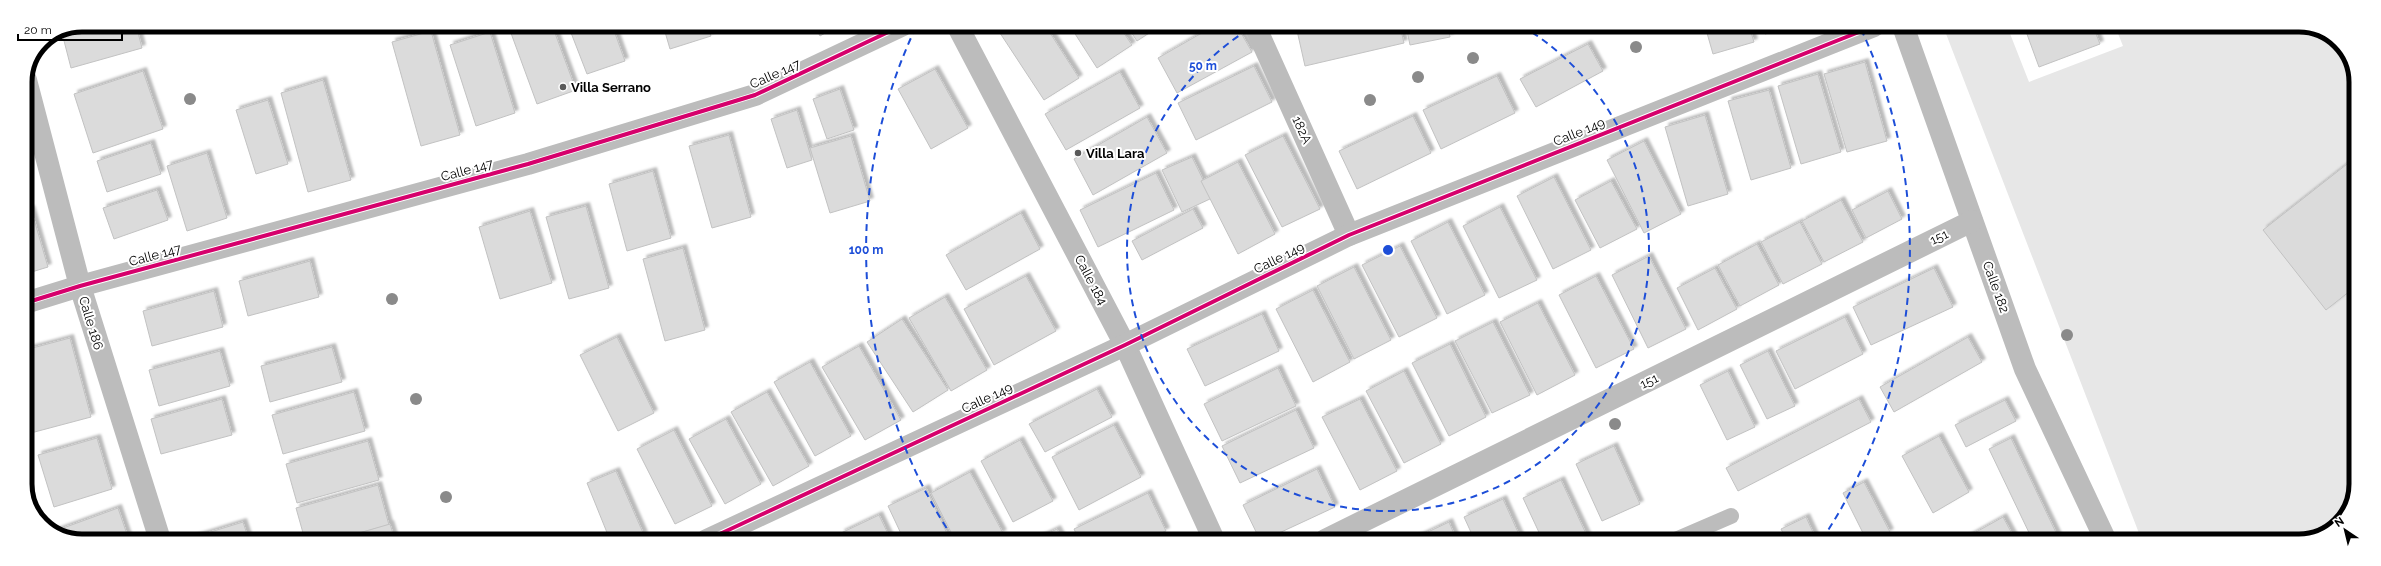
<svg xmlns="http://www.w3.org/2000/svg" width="2381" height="566" font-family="Raleway,sans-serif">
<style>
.green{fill:#e7e7e7}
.building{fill:#dbdbdb;stroke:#c2c2c2;filter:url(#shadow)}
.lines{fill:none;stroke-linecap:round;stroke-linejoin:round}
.service{stroke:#bcbcbc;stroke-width:16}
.minor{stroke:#bcbcbc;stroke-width:22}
.cycleway-casing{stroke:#fff;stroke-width:6}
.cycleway{stroke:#d6006c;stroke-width:4}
.tree{fill:#8a8a8a}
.ring{fill:none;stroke:#1d4ed8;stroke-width:2;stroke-dasharray:7 5}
.poi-dot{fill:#595959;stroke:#fff;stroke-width:1.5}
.labels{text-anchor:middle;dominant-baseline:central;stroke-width:4;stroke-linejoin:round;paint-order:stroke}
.street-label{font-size:13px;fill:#000;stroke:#fff}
.poi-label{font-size:13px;font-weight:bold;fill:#000;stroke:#fff;text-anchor:start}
.rim{fill:none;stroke:#000;stroke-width:5}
.centre{fill:#1d4ed8;stroke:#fff;stroke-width:2}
.ring-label{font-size:12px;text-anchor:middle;font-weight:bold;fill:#1d4ed8;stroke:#fff;stroke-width:4;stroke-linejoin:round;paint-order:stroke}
</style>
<defs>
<filter id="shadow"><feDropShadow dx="3.5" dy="-3.5" stdDeviation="1" flood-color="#0004"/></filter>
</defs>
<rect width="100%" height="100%" fill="#fff"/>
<polygon class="green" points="1943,26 2007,26 2029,82 2123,46 2115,26 2310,26 2342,45 2356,78 2355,495 2334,529 2299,541 2142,541"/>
<g class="building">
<polygon points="82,25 136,25 142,48 71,68 62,33"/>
<polygon points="508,25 552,25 576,90 537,104"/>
<polygon points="568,25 612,25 625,61 587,74"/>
<polygon points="663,25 707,25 711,36 670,49"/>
<polygon points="814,25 839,25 820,36"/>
<polygon points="1005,25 1045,25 1079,78 1044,100 998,30"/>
<polygon points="1070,26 1119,26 1132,45 1097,68"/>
<polygon points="1127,26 1160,26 1137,41"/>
<polygon points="1214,26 1237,26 1252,52 1177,93 1158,58"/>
<polygon points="1296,26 1400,26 1404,43 1305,66"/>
<polygon points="1406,26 1448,26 1450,37 1410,45"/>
<polygon points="1705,26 1749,26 1754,42 1713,54"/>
<polygon points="1763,26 1797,26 1765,34"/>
<polygon points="2024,26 2093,26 2100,44 2039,67"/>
<polygon points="431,31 460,135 421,146 392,42"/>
<polygon points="490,32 515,113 476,126 450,45"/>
<polygon points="1588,44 1603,71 1536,107 1520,79"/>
<polygon points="1865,62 1887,141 1847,152 1824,74"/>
<polygon points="1254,66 1272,102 1196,140 1178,103"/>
<polygon points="935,69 968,128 931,149 898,89"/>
<polygon points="143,71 163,129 93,153 74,94"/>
<polygon points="1120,72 1140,108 1066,150 1045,114"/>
<polygon points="1818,74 1841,152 1801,164 1778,86"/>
<polygon points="1497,76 1515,113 1441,149 1423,110"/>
<polygon points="323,80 351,180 308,192 281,93"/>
<polygon points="840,89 854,130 827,139 813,99"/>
<polygon points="1769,90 1791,168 1751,180 1728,101"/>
<polygon points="268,100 288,164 256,174 236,110"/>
<polygon points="797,110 812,160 787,168 771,119"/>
<polygon points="1705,115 1728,194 1688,206 1665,127"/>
<polygon points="1413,116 1431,153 1357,189 1339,151"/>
<polygon points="1147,117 1167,153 1093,195 1074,159"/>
<polygon points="729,135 751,217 712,228 689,146"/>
<polygon points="851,136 870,201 830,213 810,148"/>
<polygon points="1283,136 1320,209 1282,227 1245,155"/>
<polygon points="1644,141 1681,214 1644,233 1607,160"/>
<polygon points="151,143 161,174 107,192 97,161"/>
<polygon points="207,153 227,218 187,231 167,166"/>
<polygon points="1192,157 1212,198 1182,212 1162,170"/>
<polygon points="2356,157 2355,287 2326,310 2263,230"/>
<polygon points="1238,162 1275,234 1238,254 1201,181"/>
<polygon points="653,171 671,238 627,251 609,184"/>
<polygon points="1156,173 1174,210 1098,247 1080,210"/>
<polygon points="1554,177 1591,250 1553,269 1517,196"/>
<polygon points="1611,181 1637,229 1600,248 1575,200"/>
<polygon points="157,190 168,220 114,239 103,208"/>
<polygon points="1888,191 1902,219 1866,238 1852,210"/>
<polygon points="1841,200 1863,242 1824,262 1802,221"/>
<polygon points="586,206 609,288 569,299 546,217"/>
<polygon points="1500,207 1537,280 1499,298 1463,226"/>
<polygon points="31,209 48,267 25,274 25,211"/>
<polygon points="1193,209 1203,228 1142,260 1132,241"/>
<polygon points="530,211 552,283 500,299 479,227"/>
<polygon points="1021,213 1040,249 966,290 946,255"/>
<polygon points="1448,222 1485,295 1447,314 1411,241"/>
<polygon points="1800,222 1822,264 1783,284 1761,242"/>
<polygon points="1757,244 1779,285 1740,306 1718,265"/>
<polygon points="1400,246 1437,318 1399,337 1362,265"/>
<polygon points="683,248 705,330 665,341 643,259"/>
<polygon points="1649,256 1686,329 1648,348 1612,275"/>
<polygon points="310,261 319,297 248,316 239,281"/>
<polygon points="1354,267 1391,340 1354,359 1317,286"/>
<polygon points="1715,268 1737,309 1698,330 1677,288"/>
<polygon points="1934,268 1953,307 1871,345 1853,307"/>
<polygon points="1026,276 1056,331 994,365 964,309"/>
<polygon points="1596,276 1634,349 1596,368 1559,295"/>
<polygon points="1313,290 1350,362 1313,382 1276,309"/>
<polygon points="214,291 223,327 152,346 143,311"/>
<polygon points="945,297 987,370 951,391 909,318"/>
<polygon points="1538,303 1575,375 1537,395 1500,322"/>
<polygon points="1262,314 1279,351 1205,386 1187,349"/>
<polygon points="1845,317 1863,354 1795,389 1776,351"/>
<polygon points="902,319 948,390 913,412 867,342"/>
<polygon points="1493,322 1530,395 1492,413 1455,341"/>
<polygon points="617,337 654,413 618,431 580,355"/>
<polygon points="1968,337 1982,362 1894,412 1880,387"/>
<polygon points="70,338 91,417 27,434 25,350"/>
<polygon points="1450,344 1486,417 1449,436 1412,363"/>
<polygon points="859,346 901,420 865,440 822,367"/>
<polygon points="332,347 342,382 270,402 261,366"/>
<polygon points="220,351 230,386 159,406 149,370"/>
<polygon points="1768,351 1795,406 1767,419 1740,365"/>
<polygon points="810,362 851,436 815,456 774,382"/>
<polygon points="1278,368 1296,406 1222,441 1204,404"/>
<polygon points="1404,371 1441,444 1404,463 1366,391"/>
<polygon points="1728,371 1755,427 1727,440 1700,385"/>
<polygon points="1097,389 1112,417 1045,452 1029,424"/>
<polygon points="354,392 365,431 283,454 272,415"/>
<polygon points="767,392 809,466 773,486 731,412"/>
<polygon points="222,399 232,435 161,454 151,419"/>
<polygon points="1360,399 1397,471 1360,490 1322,417"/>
<polygon points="1859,399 1871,422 1738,491 1726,468"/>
<polygon points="2005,400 2016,421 1966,447 1955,425"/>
<polygon points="1296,410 1314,448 1240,483 1222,446"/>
<polygon points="726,419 761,484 725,504 689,439"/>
<polygon points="1114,425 1141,477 1079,510 1052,457"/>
<polygon points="674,430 712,506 675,524 637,449"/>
<polygon points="1939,436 1969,492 1933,513 1902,456"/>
<polygon points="97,438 112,489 54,507 38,455"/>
<polygon points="2011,438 2060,541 2033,541 1989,449"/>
<polygon points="1020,440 1053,501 1013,522 981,461"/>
<polygon points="368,441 379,480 297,503 286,464"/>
<polygon points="1614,446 1640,504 1602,521 1576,464"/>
<polygon points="1317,469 1335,507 1264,540 1260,540 1243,505"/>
<polygon points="616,471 644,535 631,540 610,540 587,483"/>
<polygon points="970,472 1003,533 989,540 955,540 931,493"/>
<polygon points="1561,480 1588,538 1582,541 1543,541 1523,498"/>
<polygon points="1864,482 1890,532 1872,541 1867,541 1843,493"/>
<polygon points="378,485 389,525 334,540 305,540 296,508"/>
<polygon points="926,488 950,540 904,540 888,506"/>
<polygon points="1148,493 1166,531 1146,540 1079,540 1074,529"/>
<polygon points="1503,499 1522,541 1475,541 1464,517"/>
<polygon points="118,508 129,540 71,540 55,531"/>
<polygon points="879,515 891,540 845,540 841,533"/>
<polygon points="1806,517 1817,541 1787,541 1781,529"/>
<polygon points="2003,517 2016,541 1960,541"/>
<polygon points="243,522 249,540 192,540 191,538"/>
<polygon points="1449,522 1457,541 1411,541 1411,540"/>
<polygon points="390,524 395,540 335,540"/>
<polygon points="1057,529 1063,540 1034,540"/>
</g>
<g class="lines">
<polyline class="service" points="1673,541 1731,516"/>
<g class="minor">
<polyline points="957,25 1125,345 1214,540"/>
<polyline points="1255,26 1349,235"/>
<polyline points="1903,26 2025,369 2106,541"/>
<polyline points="26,80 80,286 160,540"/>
<polyline points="25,303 80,286 528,164 755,95 903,25"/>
<polyline points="707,540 1125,345 1349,235 1874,26"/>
<polyline points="1325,540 1972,221"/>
</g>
<defs>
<g id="cycleway">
<polyline points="25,303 80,286 528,164 755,95 903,25"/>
<polyline points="707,540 1125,345 1349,235 1874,26"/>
</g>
</defs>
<use href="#cycleway" class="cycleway-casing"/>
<use href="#cycleway" class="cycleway"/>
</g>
<g class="tree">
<circle cx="1636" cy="47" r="6"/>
<circle cx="1473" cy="58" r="6"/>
<circle cx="1418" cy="77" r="6"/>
<circle cx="190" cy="99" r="6"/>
<circle cx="1370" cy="100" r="6"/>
<circle cx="392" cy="299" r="6"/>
<circle cx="2067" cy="335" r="6"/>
<circle cx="416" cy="399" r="6"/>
<circle cx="1615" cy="424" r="6"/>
<circle cx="446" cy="497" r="6"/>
</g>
<g class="ring">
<path d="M1522 26A261 261 0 1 1 1254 26"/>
<path d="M953 538A522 522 0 0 1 915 29M1861 29A522 522 0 0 1 1823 538"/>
</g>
<g class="poi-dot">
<circle cx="563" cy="87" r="4"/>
<circle cx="1078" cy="153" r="4"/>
</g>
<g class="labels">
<g class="street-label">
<text transform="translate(775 74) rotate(-24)">Calle 147</text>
<text transform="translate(1302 130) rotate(66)">182А</text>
<text transform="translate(1579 132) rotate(-22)">Calle 149</text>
<text transform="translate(467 170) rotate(-15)">Calle 147</text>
<text transform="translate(1939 237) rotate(-26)">151</text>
<text transform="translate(155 255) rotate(-15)">Calle 147</text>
<text transform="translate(1279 258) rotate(-26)">Calle 149</text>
<text transform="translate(1091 280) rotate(62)">Calle 184</text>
<text transform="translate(1996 287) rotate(70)">Calle 182</text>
<text transform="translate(91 323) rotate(73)">Calle 186</text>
<text transform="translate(1649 381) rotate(-26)">151</text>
<text transform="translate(987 398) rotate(-25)">Calle 149</text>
</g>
<g class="poi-label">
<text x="571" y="87">Villa Serrano</text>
<text x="1086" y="153">Villa Lara</text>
</g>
</g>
<path d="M0 0H2381V566H0ZM82 32H2299A50 50 0 0 1 2349 82V484A50 50 0 0 1 2299 534H82A50 50 0 0 1 32 484V82A50 50 0 0 1 82 32Z" fill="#fff" fill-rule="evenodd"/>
<path class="rim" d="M82 32H2299A50 50 0 0 1 2349 82V484A50 50 0 0 1 2299 534H82A50 50 0 0 1 32 484V82A50 50 0 0 1 82 32Z"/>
<circle cx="1388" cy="250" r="6" class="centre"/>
<g class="ring-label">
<text x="1203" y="70">50 m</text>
<text x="866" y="254">100 m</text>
</g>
<g transform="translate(2345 530) rotate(325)" stroke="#ffffff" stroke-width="3" paint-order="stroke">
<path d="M0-3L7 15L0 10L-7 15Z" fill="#000000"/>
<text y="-6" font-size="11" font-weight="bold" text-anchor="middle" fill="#000000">N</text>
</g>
<path d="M18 34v6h104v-6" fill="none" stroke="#000000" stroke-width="2"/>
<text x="24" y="34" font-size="12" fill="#000000" stroke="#ffffff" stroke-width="3" paint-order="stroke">20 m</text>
</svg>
